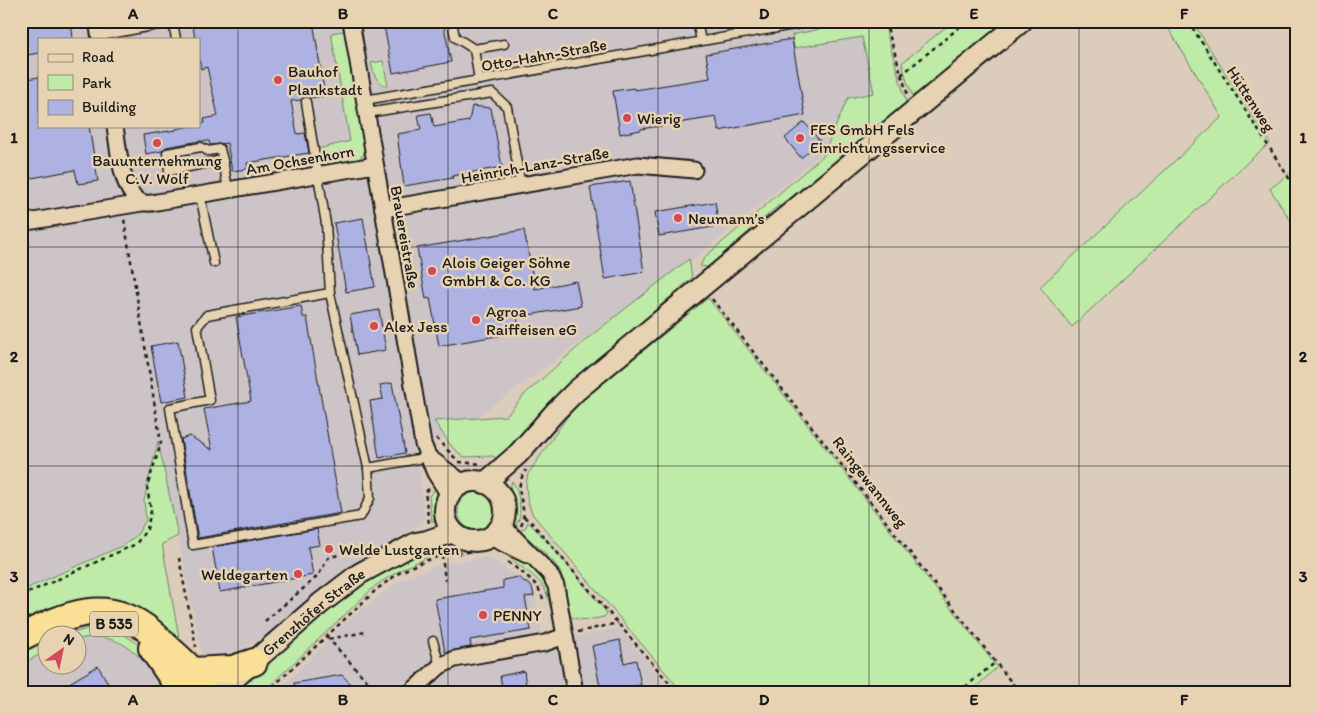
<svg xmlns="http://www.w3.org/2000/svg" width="1317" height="713" font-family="Itim,sans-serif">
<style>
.built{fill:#cdc4c7;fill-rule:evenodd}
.green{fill:#beeba8;stroke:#6d8462}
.building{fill:#adb2e3;stroke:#1c1c1c}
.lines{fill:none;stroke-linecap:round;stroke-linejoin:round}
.service-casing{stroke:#1c1c1c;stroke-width:11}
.minor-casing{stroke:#1c1c1c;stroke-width:19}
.tertiary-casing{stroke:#1c1c1c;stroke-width:24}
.trunk-casing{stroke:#1c1c1c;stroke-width:30}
.path{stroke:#1c1c1c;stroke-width:2.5;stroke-dasharray:4 4;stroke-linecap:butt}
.service{stroke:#e7d3b1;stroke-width:8}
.minor{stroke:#e7d3b1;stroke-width:15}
.tertiary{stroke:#e7d3b1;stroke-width:20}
.trunk{stroke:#fadf96;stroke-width:26}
.grid{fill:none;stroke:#1c1c1c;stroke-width:1;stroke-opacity:0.55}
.poi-dot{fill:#d1495b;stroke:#e7d3b1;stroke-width:2}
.labels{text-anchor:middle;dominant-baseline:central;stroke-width:5;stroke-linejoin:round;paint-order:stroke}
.shield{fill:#e7d3b1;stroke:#595349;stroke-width:1}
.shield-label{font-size:15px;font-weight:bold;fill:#1c1c1c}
.street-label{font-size:16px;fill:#1c1c1c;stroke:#e7d3b1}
.poi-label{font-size:16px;fill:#1c1c1c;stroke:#e7d3b1;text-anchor:start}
.neatline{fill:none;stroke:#1c1c1c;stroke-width:2}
.grid-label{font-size:16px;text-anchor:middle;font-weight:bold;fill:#1c1c1c}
</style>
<rect width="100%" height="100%" fill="#dbccbb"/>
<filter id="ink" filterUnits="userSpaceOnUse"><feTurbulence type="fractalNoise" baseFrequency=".02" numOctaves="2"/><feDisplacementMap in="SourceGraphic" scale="10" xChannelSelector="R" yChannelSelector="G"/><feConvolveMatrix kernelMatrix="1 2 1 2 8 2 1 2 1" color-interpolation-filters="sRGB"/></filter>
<g filter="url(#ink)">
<g class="built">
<path d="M21,21H879L898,90L698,256L451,436L416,445L425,520L347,572L273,632L222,661L203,658L158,442L144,500L146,520L137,535L124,545L21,591ZM39,39H199V126H39Z"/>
<polygon points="488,557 533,586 544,644 619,628 673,692 277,692 345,623 397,582 439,565"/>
<polygon points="92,636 114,640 135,651 154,674 163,692 21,692 21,664 47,651 48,666 78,666 78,639"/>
</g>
<g class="green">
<polygon points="858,21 883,21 907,105 780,211 779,205 708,267 700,266 705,257 831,149 827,146 848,98 874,93 862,37 794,48 792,35"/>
<polygon points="953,21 1012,21 915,100 907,82 902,63"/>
<polygon points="1164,21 1192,21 1270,143 1251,159 1072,327 1040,287 1222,117"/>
<polygon points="344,31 365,152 359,159 328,164 320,157 318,149 350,141 331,33"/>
<path d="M383,61L388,86C375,82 374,75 371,63Z"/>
<polygon points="1290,173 1296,182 1296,229 1270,189"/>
<polygon points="689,259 692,278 586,370 541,411 499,459 492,456 464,457 452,447 434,421 506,416 524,395 588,338"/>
<path d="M708,298L997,667L971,692H682L533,515C527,502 524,488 528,474L565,420L578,404Z"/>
<polygon points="158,441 178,536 162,544 180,643 142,613 21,627 21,591 124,545 137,535 146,520 144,500"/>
<path d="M512,481C518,488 522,510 519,519C518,522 517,524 515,527C511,516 508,492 512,481Z"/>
<path d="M439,485C444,500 445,510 432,522L429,496Z"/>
<circle cx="477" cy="511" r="19"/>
<path d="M528,522L548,541L607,613L604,617C549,628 577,601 559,570C552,557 532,542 520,531L526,527Z"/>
<path d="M438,544L439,553C416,561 395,572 375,586L263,692H236L347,594L371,576Z"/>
<path d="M503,551C529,557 558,589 554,618C550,609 549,596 544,588C534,572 515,565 503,551Z"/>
<path d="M94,627C139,631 150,658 173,692H163C144,656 122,630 78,639V636H62Z"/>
<polygon points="47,642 47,651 21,664 21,653"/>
</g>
<g class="building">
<polygon points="44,21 71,21 73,39 39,39 39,53 21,56 21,24"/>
<polygon points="192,21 313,21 325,96 310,98 305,97 301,100 291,101 297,134 305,133 309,153 247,163 248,169 232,171 227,143 210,145 209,141 200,141 166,147 162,151 146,154 143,135 176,130 176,129 190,126 199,126 199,125 205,123 204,119 218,116 207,67 201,69 199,58 199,39 195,39"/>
<polygon points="383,21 443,21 451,62 393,73"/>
<polygon points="792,39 805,115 719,131 716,117 641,129 641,130 620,134 613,91 634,88 635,90 710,78 706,54"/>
<polygon points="39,77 39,126 89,126 98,181 78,184 75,170 21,180 21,80"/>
<polygon points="472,106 491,108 502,167 452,176 453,178 404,186 397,134 421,130 418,115 431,113 434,127 469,121"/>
<polygon points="804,122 820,141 801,158 785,138"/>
<polygon points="630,181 644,272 605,279 590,187"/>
<polygon points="715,202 719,226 659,236 655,212"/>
<polygon points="363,218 375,287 346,292 334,223"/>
<polygon points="524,230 535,289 576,281 581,306 517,317 520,332 439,346 430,298 426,299 417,248"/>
<polygon points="301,306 303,317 307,317 341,513 198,538 181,439 190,436 212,450 204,409 251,401 236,317"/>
<polygon points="379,310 386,350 357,355 350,315"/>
<polygon points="178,341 188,397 161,402 151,346"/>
<polygon points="392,383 405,453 379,458 370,401 383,399 380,385"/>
<polygon points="317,529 320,545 308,547 313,575 220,592 212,547"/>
<polygon points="518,577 532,587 534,596 525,597 531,630 470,640 471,647 445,652 435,599 503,588 503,580"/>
<polygon points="620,640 624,663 636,660 641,685 601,692 592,646"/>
<polygon points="98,666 113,692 54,692"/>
<polygon points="524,671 527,692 503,692 500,676"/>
<polygon points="342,675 359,692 295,692 294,683"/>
</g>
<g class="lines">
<defs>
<g id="service">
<polyline points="328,21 331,21"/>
<polyline points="452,21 455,37 474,49 479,80"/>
<polyline points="697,21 701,41"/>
<polyline points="100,36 173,22 176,39"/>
<polyline points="474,49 504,44"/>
<polyline points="365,100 817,21"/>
<polyline points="306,102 326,224 330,293 368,468 429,457"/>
<polyline points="367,113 492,93 507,107 521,186"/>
<polyline points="223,160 220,149 208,151 201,147 167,153 169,171 223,160 228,190"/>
<polyline points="200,195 214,263"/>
<polyline points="330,293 207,315 197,327 210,400 170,408 193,545 361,516 370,498 368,468"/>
<polyline points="433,641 440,666"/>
</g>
<g id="minor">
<polyline points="97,21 100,39"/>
<polyline points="351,21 423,444 435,473 449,495"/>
<path d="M115,126C118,145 121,195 142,202C146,204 153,203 157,202L375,165"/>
<polyline points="383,209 638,165 694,170"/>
<polyline points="21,223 142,203"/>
<polyline points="430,458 463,483"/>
<polyline points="501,524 549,573 556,586 575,692"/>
<polyline points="490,537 527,555"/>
<polyline points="411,692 440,666 455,659 545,643 565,636"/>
</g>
<g id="tertiary">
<circle cx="475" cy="511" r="30"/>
<polyline points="485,483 518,454 556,411 576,391 1022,21"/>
<path id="s1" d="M219,692L321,603L359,574L416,543L427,541L453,532"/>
</g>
<g id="trunk">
<path d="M21,637C66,615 106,595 151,632C157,637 162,643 168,648C182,661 198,673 204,692"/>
<polyline points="152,648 182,692"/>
<polyline points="192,671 233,669 254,662"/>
</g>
</defs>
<use href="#service" class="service-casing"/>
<use href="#minor" class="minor-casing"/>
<use href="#tertiary" class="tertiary-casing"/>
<use href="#trunk" class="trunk-casing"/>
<g class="path">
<polyline points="885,21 908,96"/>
<polyline points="1188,21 1296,189"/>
<polyline points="901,75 967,21"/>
<polyline points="712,299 1019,692"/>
<polyline points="436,438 458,461"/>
<polyline points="459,462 483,464"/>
<polyline points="429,489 425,492 429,524"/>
<polyline points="524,517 531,522 677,692"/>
<path d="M521,526C530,505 510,493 526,470"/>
<polyline points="442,555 445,581"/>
<polyline points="179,558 196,647"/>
<path d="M508,562C522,573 538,581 543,599"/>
<polyline points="21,596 136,544 147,529 151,511 147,487 161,443 124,219"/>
<polyline points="265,621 318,576 328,558 338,555"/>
<polyline points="578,632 618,623"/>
<polyline points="327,637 377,692"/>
<polyline points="329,639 365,632"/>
<polyline points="267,692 377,589 399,573 417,564 442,555 483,550"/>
<polyline points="959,692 996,662"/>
</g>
<use href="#service" class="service"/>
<use href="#minor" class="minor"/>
<use href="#tertiary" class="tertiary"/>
<use href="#trunk" class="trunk"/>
</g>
</g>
<path class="grid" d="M238,21V692M448,21V692M658,21V692M869,21V692M1079,21V692M21,247H1296M21,466H1296"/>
<g class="poi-dot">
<circle cx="278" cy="80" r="5"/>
<circle cx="627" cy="118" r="5"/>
<circle cx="800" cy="138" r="5"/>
<circle cx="157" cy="143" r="5"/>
<circle cx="678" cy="218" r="5"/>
<circle cx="432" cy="271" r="5"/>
<circle cx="476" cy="320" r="5"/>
<circle cx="374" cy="326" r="5"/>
<circle cx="329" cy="549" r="5"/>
<circle cx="298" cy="574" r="5"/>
<circle cx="483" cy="615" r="5"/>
</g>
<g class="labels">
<rect class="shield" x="90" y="611.5" width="48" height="25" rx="4"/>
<g class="shield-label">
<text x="114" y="624">B 535</text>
</g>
<g class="street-label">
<text transform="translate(544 55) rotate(-10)">Otto-Hahn-Straße</text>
<text transform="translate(1251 99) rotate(57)">Hüttenweg</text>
<text transform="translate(300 160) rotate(-10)">Am Ochsenhorn</text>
<text transform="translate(535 165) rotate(-10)">Heinrich-Lanz-Straße</text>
<text transform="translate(405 237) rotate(80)">Brauereistraße</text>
<text transform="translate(870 482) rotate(52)">Raingewannweg</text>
<text stroke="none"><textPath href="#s1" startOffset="124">Grenzhöfer Straße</textPath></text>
</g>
<g class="poi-label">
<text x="288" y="71">Bauhof<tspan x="288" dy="18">Plankstadt</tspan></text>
<text x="637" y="118">Wierig</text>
<text x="810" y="129">FES GmbH Fels<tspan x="810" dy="18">Einrichtungsservice</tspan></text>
<text x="157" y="160" text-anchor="middle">Bauunternehmung<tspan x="157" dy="18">C.V. Wolf</tspan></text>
<text x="688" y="218">Neumann’s</text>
<text x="442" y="262">Alois Geiger Söhne<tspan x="442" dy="18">GmbH &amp; Co. KG</tspan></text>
<text x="486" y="311">Agroa<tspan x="486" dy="18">Raiffeisen eG</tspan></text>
<text x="384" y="326">Alex Jess</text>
<text x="339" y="549">Welde Lustgarten</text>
<text x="288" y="574" text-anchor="end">Weldegarten</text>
<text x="493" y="615">PENNY</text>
</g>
</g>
<rect width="1317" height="713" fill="none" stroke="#e7d3b1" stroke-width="55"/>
<rect x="38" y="38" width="162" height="90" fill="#e7d3b1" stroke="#968a75"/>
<rect x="48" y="54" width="25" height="8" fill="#e7d3b1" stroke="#968a75"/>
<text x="82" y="62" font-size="15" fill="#1c1c1c">Road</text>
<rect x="48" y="75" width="25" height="15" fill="#beeba8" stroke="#968a75"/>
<text x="82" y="88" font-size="15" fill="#1c1c1c">Park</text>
<rect x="48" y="100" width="25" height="15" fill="#adb2e3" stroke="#968a75"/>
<text x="82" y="112" font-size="15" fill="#1c1c1c">Building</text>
<g transform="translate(62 650) rotate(33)"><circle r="24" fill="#e7d3b1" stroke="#968a75"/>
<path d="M0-4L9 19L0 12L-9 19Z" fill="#d1495b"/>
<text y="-8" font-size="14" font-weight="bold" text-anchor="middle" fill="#1c1c1c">N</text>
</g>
<rect x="28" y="28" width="1262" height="658" class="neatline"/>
<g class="grid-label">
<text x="133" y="19">A</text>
<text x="343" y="19">B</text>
<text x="553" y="19">C</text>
<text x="764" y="19">D</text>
<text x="974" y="19">E</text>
<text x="1184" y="19">F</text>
<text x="14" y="143">1</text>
<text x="1303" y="143">1</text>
<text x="14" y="362">2</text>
<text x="1303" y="362">2</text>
<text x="14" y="582">3</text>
<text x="1303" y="582">3</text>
<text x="133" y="705">A</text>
<text x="343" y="705">B</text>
<text x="553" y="705">C</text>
<text x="764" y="705">D</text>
<text x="974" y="705">E</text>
<text x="1184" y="705">F</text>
</g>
</svg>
